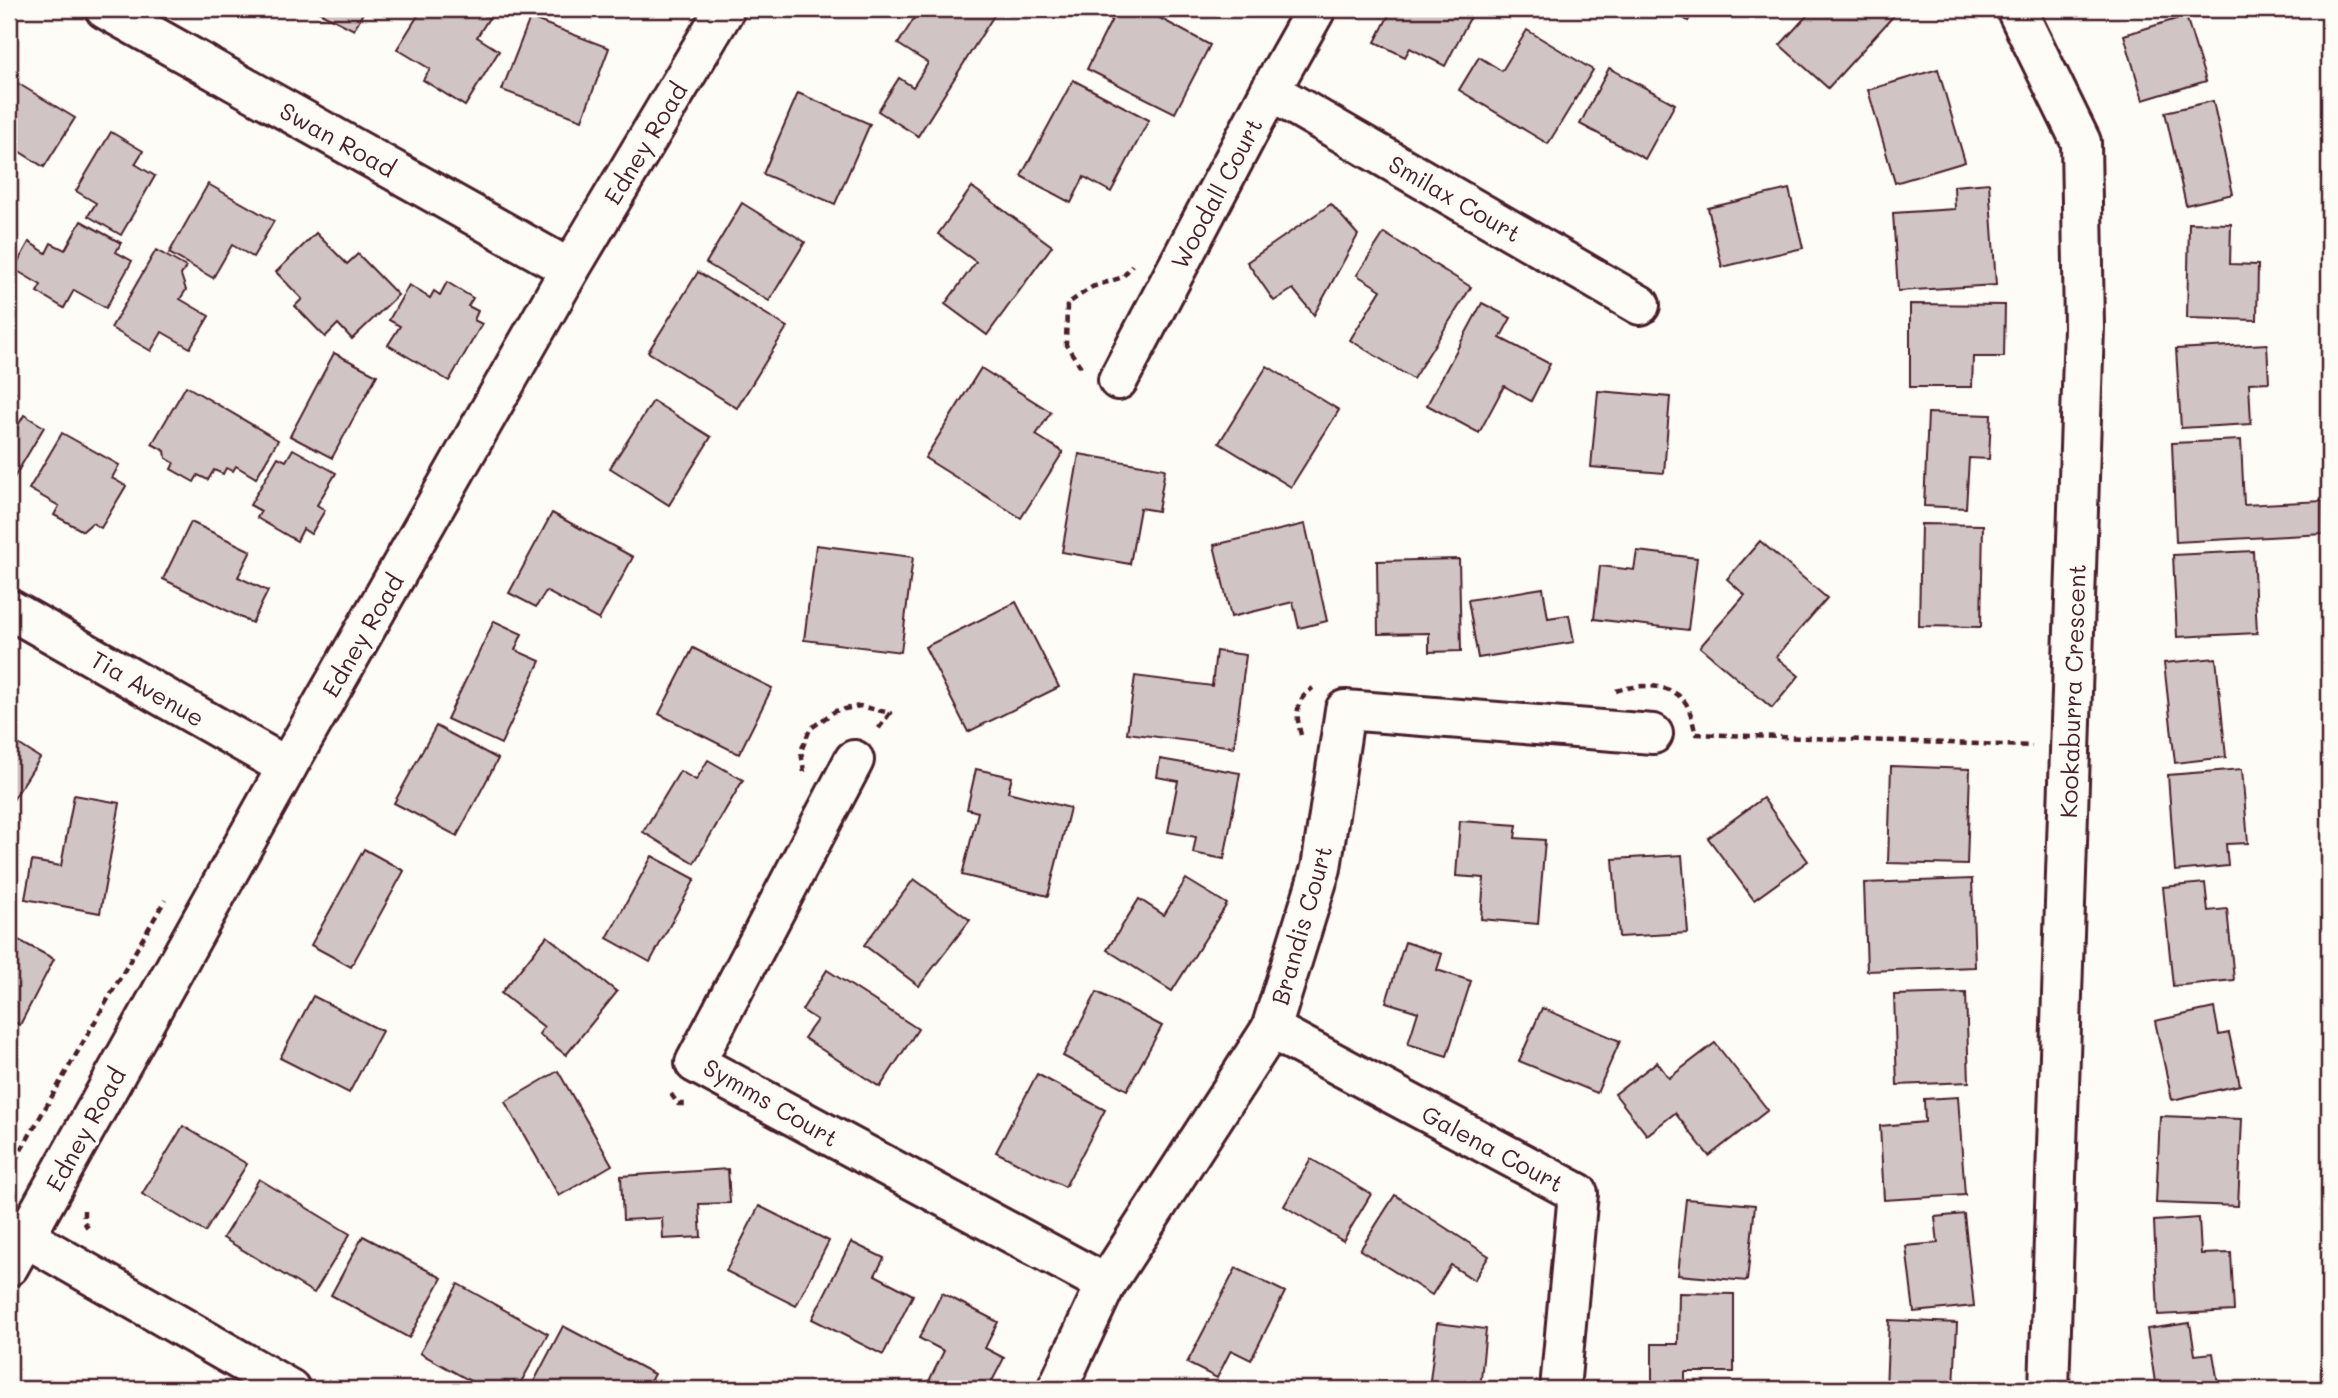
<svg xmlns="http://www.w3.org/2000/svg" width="2338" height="1398" font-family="Mali,sans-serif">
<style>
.building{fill:#d0c5c4;stroke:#4a1f2b;stroke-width:2}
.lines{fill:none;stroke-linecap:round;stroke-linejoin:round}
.minor-casing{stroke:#4a1f2b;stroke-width:44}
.path{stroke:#4a1f2b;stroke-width:4.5;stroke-dasharray:7 5;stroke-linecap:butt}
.minor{stroke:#fdfcf7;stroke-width:38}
.labels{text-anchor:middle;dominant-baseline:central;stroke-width:7;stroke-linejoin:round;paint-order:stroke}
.street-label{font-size:24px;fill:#4a1f2b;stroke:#fdfcf7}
</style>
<rect width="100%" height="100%" fill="#fdfcf7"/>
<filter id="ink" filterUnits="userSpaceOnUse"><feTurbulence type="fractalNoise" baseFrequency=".0143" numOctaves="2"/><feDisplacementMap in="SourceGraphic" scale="14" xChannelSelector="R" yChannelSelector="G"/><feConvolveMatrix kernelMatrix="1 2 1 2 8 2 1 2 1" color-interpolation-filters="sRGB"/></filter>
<g filter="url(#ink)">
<g class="building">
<polygon points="313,9 365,9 354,30"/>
<polygon points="422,9 473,9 489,18 477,37 499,51 465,106 423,80 430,69 397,49"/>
<polygon points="920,9 998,9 918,136 878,111 899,78 913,87 928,63 898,44"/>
<polygon points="1117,9 1143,9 1210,45 1175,113 1087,69"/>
<polygon points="1392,9 1461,9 1472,14 1445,66 1410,48 1405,57 1375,42"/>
<polygon points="1670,9 1696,9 1688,21"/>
<polygon points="1813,9 1898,9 1899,10 1828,88 1780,45"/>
<polygon points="2186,16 2206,81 2143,100 2124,35"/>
<polygon points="530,18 609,48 582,120 502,90"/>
<polygon points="1527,30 1593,70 1548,144 1459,90 1479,57 1502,71"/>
<polygon points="1609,68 1675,104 1645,159 1580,124"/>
<polygon points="1938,69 1965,162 1895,183 1868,90"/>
<polygon points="9,78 75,118 44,167 9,145"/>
<polygon points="1073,80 1149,120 1111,192 1084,177 1071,203 1021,176"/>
<polygon points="798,93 870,124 835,204 763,174"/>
<polygon points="2213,101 2233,194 2186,205 2165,112"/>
<polygon points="111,132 143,151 135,164 155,176 121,235 88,216 96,203 76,191"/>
<polygon points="1989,183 1996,285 1898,291 1893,213 1955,209 1954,186"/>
<polygon points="208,184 274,221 253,257 232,245 213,278 169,253"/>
<polygon points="972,187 1052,246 987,335 945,304 976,262 938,234"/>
<polygon points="1789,189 1803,248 1722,267 1708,208"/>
<polygon points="742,203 805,242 769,301 706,263"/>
<polygon points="1331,204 1358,235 1314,315 1293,289 1274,301 1247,262"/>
<polygon points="81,221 121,243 116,252 132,261 106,308 74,290 64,308 37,292 41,285 14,269 29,242 46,253 51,243 65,250"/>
<polygon points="2189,223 2231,224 2230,264 2258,265 2257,320 2187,318"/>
<polygon points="316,233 347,264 358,254 398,295 352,339 338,324 325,337 295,306 302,299 276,272"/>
<polygon points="1384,233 1471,287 1413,379 1350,340 1381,290 1357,275"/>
<polygon points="156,250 186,267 181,275 186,290 180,299 209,316 190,348 162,332 151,351 111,328"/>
<polygon points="698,272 787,327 737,408 648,352"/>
<polygon points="447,282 473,298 468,306 478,311 474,320 482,324 449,381 388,345 400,326 389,320 409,285 430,298 434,291 440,295"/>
<polygon points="1482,303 1511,318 1500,338 1550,364 1531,401 1504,386 1479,433 1427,405"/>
<polygon points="1910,304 2005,305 2004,357 1973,357 1972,387 1910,387"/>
<polygon points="2267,344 2269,382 2249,383 2251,424 2181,428 2176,349"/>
<polygon points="334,353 377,375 332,458 290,436"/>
<polygon points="1267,366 1339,410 1291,487 1219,443"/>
<polygon points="981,368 1051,412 1036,435 1063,452 1021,518 925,458"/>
<polygon points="186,386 278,440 256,478 236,466 233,471 226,468 223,474 214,470 208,480 198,475 194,482 171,469 174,463 166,458 165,451 152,444"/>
<polygon points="9,387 16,392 9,404"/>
<polygon points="1598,391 1670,397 1664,473 1591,467"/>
<polygon points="653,401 711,437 669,505 610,468"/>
<polygon points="1928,413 1991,415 1989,459 1969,458 1966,508 1924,506"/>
<polygon points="24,415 44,427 9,486 9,427 15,431"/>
<polygon points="62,433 119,465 112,478 126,486 101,528 92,523 83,531 54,515 59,506 29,489"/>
<polygon points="2241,440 2244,505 2323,501 2324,534 2176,542 2172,443"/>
<polygon points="293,449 336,473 317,505 325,510 311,534 303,529 297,541 257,518 261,511 250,505 278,457 286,461"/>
<polygon points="1079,454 1165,469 1158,511 1140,508 1130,564 1062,552"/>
<polygon points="552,513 633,557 599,620 546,591 536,607 509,593"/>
<polygon points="191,522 251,551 238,577 268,591 252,623 163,579"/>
<polygon points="1305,524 1327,621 1299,628 1293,602 1231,617 1214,545"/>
<polygon points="1921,524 1983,525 1981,627 1919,626"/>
<polygon points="1760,541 1827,598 1776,657 1799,676 1772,708 1700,647 1745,595 1727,579"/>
<polygon points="816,545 913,557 901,652 804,640"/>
<polygon points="1637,551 1697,558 1688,630 1594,619 1600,566 1634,570"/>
<polygon points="2253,551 2257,633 2177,637 2173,555"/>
<polygon points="1459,559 1461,651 1429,652 1429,633 1378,634 1377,561"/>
<polygon points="1543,588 1548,618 1569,615 1574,642 1478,658 1468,600"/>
<polygon points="1016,602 1059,687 968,732 925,647"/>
<polygon points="494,621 522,634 515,650 540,661 501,744 447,719"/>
<polygon points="693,648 772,688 739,754 659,714"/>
<polygon points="1216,651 1246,655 1234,747 1127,733 1135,676 1212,686"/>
<polygon points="2216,658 2226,757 2175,763 2164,663"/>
<polygon points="436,726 498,759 457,836 394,803"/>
<polygon points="9,738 40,758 9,806"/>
<polygon points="1160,759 1240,773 1224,859 1193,853 1196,837 1168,832 1178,781 1157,777"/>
<polygon points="708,760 743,780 694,863 643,832 680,771 696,780"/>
<polygon points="1891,766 1970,769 1967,865 1888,863"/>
<polygon points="976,769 1012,777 1008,792 1070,808 1048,896 962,875 978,812 967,809"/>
<polygon points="2242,769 2248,843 2226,844 2228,866 2175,871 2168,775"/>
<polygon points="74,795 120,803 100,913 25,899 32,861 61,866"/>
<polygon points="1763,798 1808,861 1754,900 1708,838"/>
<polygon points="1460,821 1517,825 1515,838 1545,840 1538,924 1481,919 1484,878 1456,876"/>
<polygon points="364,849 404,871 351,967 311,945"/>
<polygon points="1682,855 1688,933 1619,937 1613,859"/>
<polygon points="652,856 695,879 650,962 607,938"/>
<polygon points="914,879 970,920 919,986 864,945"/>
<polygon points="1186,879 1227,904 1172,991 1107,950 1139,899 1164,915"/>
<polygon points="1972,879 1975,967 1867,971 1864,883"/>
<polygon points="2205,883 2208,911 2227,909 2234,980 2173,986 2163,887"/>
<polygon points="9,935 54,959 20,1025 9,1020"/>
<polygon points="547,936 617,992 566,1055 539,1034 544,1027 501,993"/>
<polygon points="1405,942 1442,954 1437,970 1471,981 1447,1056 1408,1044 1418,1012 1386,1002"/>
<polygon points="827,970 918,1029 880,1087 804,1038 817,1020 802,1010"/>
<polygon points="1097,992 1162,1026 1127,1090 1063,1056"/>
<polygon points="1966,993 1969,1082 1897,1085 1894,995"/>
<polygon points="313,996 382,1031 349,1093 280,1058"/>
<polygon points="1542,1008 1620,1041 1597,1093 1519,1061"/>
<polygon points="2214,1008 2219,1035 2229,1033 2240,1085 2172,1100 2155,1021"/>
<polygon points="1715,1043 1768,1110 1709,1156 1675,1113 1647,1135 1615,1094 1657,1062 1669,1078"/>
<polygon points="558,1071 612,1165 559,1196 505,1102"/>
<polygon points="1037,1074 1105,1110 1065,1187 996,1152"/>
<polygon points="1958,1097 1965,1195 1884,1200 1880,1126 1925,1122 1924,1099"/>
<polygon points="2160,1116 2242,1119 2238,1206 2156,1203"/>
<polygon points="183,1126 247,1164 205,1232 142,1194"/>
<polygon points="1311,1159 1371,1194 1343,1241 1284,1206"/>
<polygon points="728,1169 730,1203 699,1204 701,1237 663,1239 662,1218 623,1220 621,1176"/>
<polygon points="259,1179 350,1234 314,1293 223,1238"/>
<polygon points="1395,1195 1489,1256 1474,1280 1451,1265 1432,1295 1360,1250"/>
<polygon points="1686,1199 1755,1205 1747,1281 1678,1275"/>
<polygon points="759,1206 829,1241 796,1306 726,1271"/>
<polygon points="1964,1214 1974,1306 1914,1312 1906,1246 1938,1243 1935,1217"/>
<polygon points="2199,1218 2201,1254 2231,1253 2234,1311 2158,1315 2154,1221"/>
<polygon points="363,1236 442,1278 409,1338 331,1295"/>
<polygon points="851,1242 884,1258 875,1275 913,1295 883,1355 812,1319"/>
<polygon points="1236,1268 1285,1292 1251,1360 1231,1350 1217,1378 1187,1363"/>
<polygon points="458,1284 548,1334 517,1389 485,1389 420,1353"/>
<polygon points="942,1293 998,1322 985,1348 1004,1358 988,1389 941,1389 928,1383 944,1351 919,1338"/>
<polygon points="1679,1293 1734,1294 1734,1372 1685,1372 1685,1381 1652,1381 1652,1344 1678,1344"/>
<polygon points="1889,1320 1957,1323 1954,1389 1886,1389"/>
<polygon points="1437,1323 1486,1329 1480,1389 1429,1389"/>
<polygon points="2190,1323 2195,1355 2213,1353 2219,1389 2156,1389 2147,1329"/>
<polygon points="563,1326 654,1374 646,1389 530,1389"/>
</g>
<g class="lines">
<defs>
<g id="minor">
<polyline points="105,9 570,269"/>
<polyline points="2016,9 2081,142 2084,327 2049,1389"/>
<polyline points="1270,91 1640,305"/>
<polyline points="1118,380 1270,91 1316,9"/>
<polyline points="9,609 287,767"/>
<polyline points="854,760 695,1063 1106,1284"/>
<polyline points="1271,1029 1578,1193 1560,1389"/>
<polyline points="25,1237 290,1389"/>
<polyline points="9,1266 287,767 570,269 725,9"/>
<polyline points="1057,1389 1106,1284 1271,1029 1321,868 1345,710 1653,734"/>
</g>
</defs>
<use href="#minor" class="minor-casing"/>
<g class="path">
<polyline points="1081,367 1066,345 1067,304 1092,287 1123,277 1132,265"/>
<path d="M1616,691C1638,684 1670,682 1685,702C1691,710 1693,725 1696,734L2032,746"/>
<path d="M1301,735C1296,715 1294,701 1313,688"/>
<polyline points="804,772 801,751 810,729 835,711 860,706 890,713 876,732"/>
<polyline points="671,1094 678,1104 689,1104"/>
<polyline points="9,1171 165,900"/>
<polyline points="84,1210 84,1222 88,1228"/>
<polyline points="327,1381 341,1389"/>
</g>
<use href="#minor" class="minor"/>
</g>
</g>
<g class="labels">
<g class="street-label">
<text transform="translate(338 139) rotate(29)">Swan Road</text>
<text transform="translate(645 143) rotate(-59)">Edney Road</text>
<text transform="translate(1216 193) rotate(-62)">Woodall Court</text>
<text transform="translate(1455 198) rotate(30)">Smilax Court</text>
<text transform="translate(362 635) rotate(-60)">Edney Road</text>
<text transform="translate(148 688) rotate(30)">Tia Avenue</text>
<text transform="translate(2072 691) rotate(-88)">Kookaburra Crescent</text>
<text transform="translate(1301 925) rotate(-74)">Brandis Court</text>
<text transform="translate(771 1102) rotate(30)">Symms Court</text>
<text transform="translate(85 1129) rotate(-61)">Edney Road</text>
<text transform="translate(1493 1148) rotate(28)">Galena Court</text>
</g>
</g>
<rect width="2338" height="1398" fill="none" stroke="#fdfcf7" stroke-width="35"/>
<rect x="18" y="18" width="2303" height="1363" fill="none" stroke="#4a1f2b" stroke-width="2.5" filter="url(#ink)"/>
</svg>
